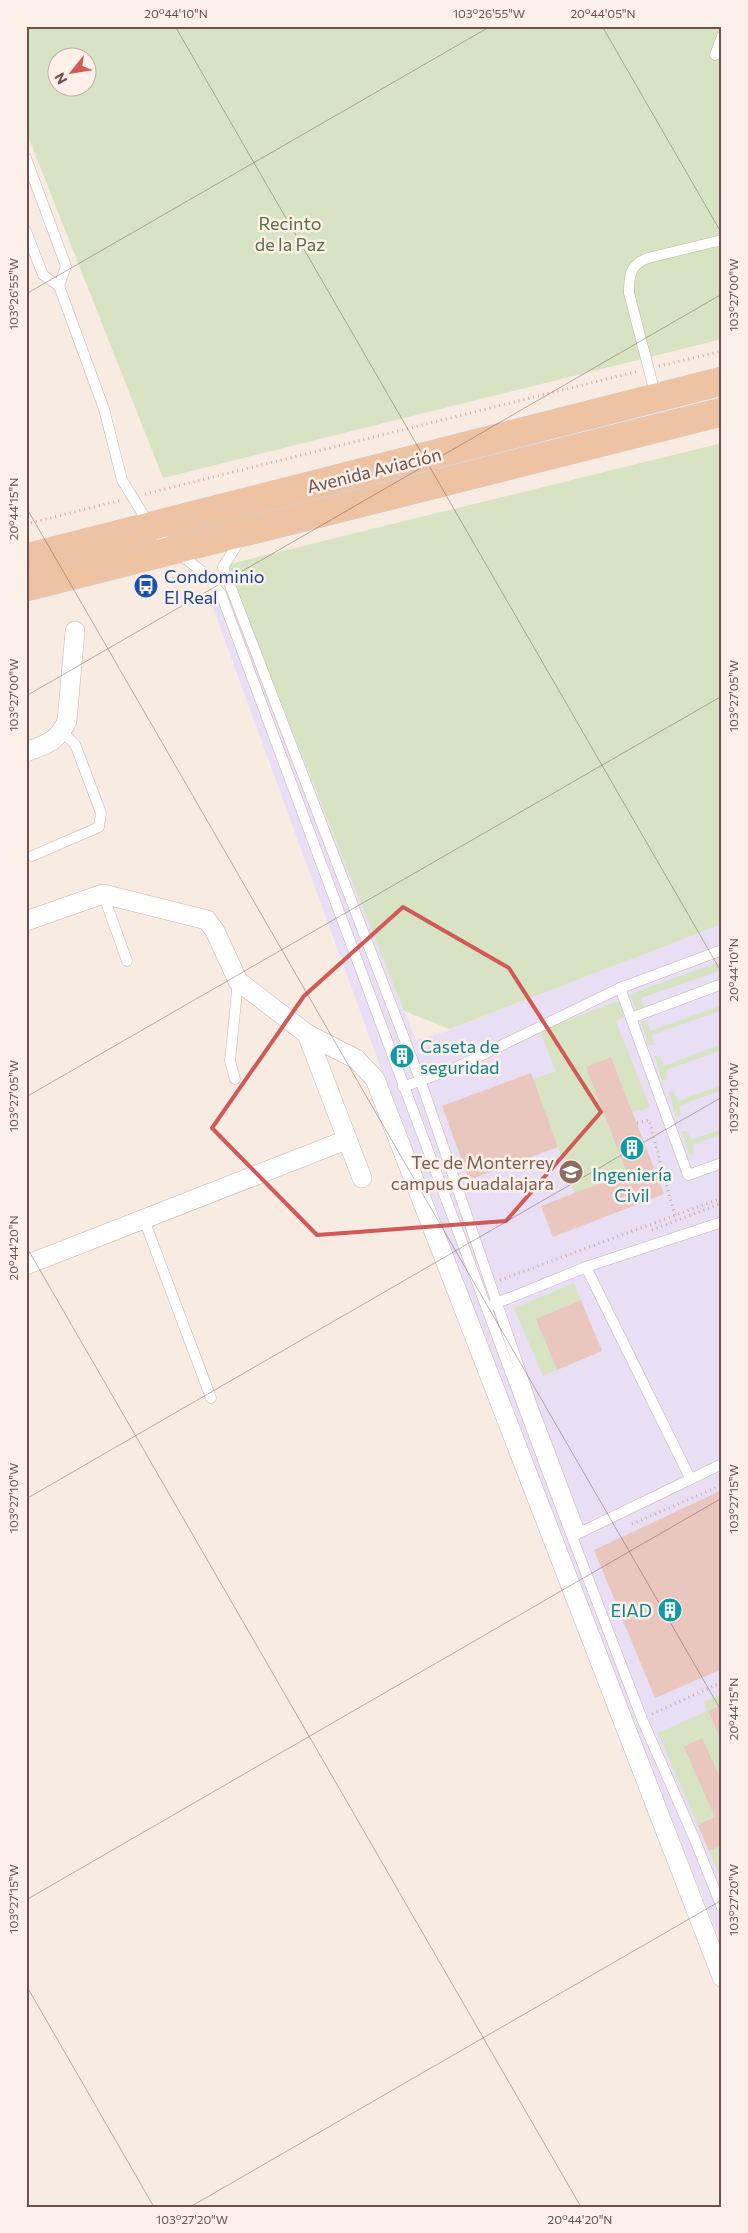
<svg xmlns="http://www.w3.org/2000/svg" width="748" height="2233" font-family="Commissioner,sans-serif">
<style>
.education{fill:#e8dff4}
.green{fill:#d7e3c3;fill-rule:evenodd}
.building{fill:#e9c6be}
.lines{fill:none;stroke-linecap:round;stroke-linejoin:round}
.service-casing{stroke:#c7b2ab;stroke-width:11}
.minor-casing{stroke:#c7b2ab;stroke-width:20}
.primary-casing{stroke:#d3cbc9;stroke-width:29}
.path{stroke:#cdaaa2;stroke-width:3;stroke-dasharray:1 4;stroke-linecap:butt}
.service{stroke:#fff;stroke-width:10}
.minor{stroke:#fff;stroke-width:19}
.primary{stroke:#eec3a3;stroke-width:28}
.marked{fill:none;stroke:#d15a58;stroke-width:4;stroke-linejoin:round}
.ticks{fill:none;stroke:#6c514c;stroke-width:1;stroke-opacity:0.45}
.labels{text-anchor:middle;dominant-baseline:central;stroke-width:5;stroke-linejoin:round;paint-order:stroke}
.park-label{font-size:18px;fill:#5c7047;stroke:#fcf0e8}
.street-label{font-size:18px;fill:#6c514c;stroke:#fcf0e8}
.transit-label{font-size:18px;fill:#164399;stroke:#fcf0e8;text-anchor:start}
.culture-label{font-size:18px;fill:#0d838f;stroke:#fcf0e8;text-anchor:start}
.education-label{font-size:18px;fill:#785e54;stroke:#fcf0e8;text-anchor:end}
.neatline{fill:none;stroke:#6c514c;stroke-width:2}
.ticks-label{font-size:12px;text-anchor:middle;fill:#6c514c}
</style>
<rect width="100%" height="100%" fill="#f8ebe2"/>
<polygon class="education" points="236,592 416,1040 438,1034 722,923 722,1945 631,1719 382,1071 209,597"/>
<g class="green">
<path d="M26,26H722V339L163,478L26,131ZM58,58H88V88H58Z"/>
<polygon points="722,443 722,924 450,1029 404,1011 226,565"/>
<polygon points="722,961 722,970 641,998 644,1007 642,1010 636,1010 630,994"/>
<polygon points="618,1001 623,1004 626,1012 624,1017 616,1021 650,1107 633,1113 611,1057 586,1067 627,1173 575,1193 533,1079 556,1071 540,1031"/>
<polygon points="722,1005 722,1010 652,1035 654,1045 648,1045 641,1021 647,1021 650,1031"/>
<polygon points="722,1044 722,1050 666,1070 667,1080 662,1080 655,1056 660,1056 664,1066"/>
<polygon points="722,1085 722,1090 679,1106 681,1116 675,1115 669,1092 674,1092 678,1101"/>
<polygon points="722,1129 722,1134 693,1145 694,1155 689,1154 682,1131 687,1131 691,1140"/>
<polygon points="574,1283 581,1300 536,1319 557,1370 543,1376 514,1308"/>
<polygon points="722,1693 722,1713 718,1706 708,1711 719,1735 722,1734 722,1814 698,1825 658,1733 707,1711 704,1702"/>
<polygon points="722,1845 722,1882 709,1851"/>
</g>
<g class="building">
<polygon points="611,1057 664,1194 553,1237 541,1206 627,1173 586,1067"/>
<polygon points="531,1073 558,1147 469,1180 442,1106"/>
<polygon points="581,1300 602,1351 557,1370 536,1319"/>
<polygon points="722,1490 722,1669 655,1698 594,1550"/>
<polygon points="718,1706 722,1713 722,1742 708,1711"/>
<polygon points="702,1738 722,1782 722,1845 709,1851 698,1825 715,1817 684,1747"/>
</g>
<g class="lines">
<defs>
<g id="service">
<polyline points="715,55 722,36"/>
<polyline points="26,158 66,266 59,286"/>
<polyline points="26,231 43,275 59,286 104,409 122,480 151,527 174,550 203,572 221,594 555,1492 642,1719 695,1840 722,1908"/>
<path d="M656,397L629,293C629,276 630,264 648,258L722,240"/>
<polyline points="242,537 223,567 421,1082 533,1408 580,1532"/>
<polyline points="32,856 99,827 101,813 75,744 62,732"/>
<polyline points="103,894 127,961"/>
<polyline points="722,984 631,1018 688,1175 722,1163"/>
<polyline points="620,988 631,1018"/>
<polyline points="235,1079 230,1061 238,981"/>
<polyline points="403,1087 455,1068 620,988 722,950"/>
<polyline points="143,1217 211,1398"/>
<polyline points="586,1267 722,1222"/>
<polyline points="492,1305 586,1267 690,1478"/>
<polyline points="575,1535 722,1464"/>
</g>
<g id="minor">
<path d="M26,752C47,744 57,742 67,721L75,631"/>
<polyline points="26,921 103,894 207,920 215,931 238,981 307,1034 362,1178"/>
<polyline points="307,1034 356,1059 375,1079 722,1977"/>
<polyline points="26,1265 346,1140"/>
</g>
<g id="primary">
<polyline points="26,558 722,381"/>
<polyline points="26,587 722,412"/>
</g>
</defs>
<use href="#service" class="service-casing"/>
<use href="#minor" class="minor-casing"/>
<use href="#primary" class="primary-casing"/>
<g class="path">
<polyline points="659,366 722,351"/>
<polyline points="145,494 639,371"/>
<polyline points="26,524 122,500"/>
<polyline points="637,1123 649,1120 675,1216"/>
<polyline points="652,1230 722,1203"/>
<polyline points="500,1280 722,1198"/>
<polyline points="632,1524 722,1485"/>
<polyline points="652,1714 722,1682"/>
</g>
<use href="#service" class="service"/>
<use href="#minor" class="minor"/>
<use href="#primary" class="primary"/>
</g>
<path class="marked" d="M403,907L509,968L601,1112L506,1221L317,1235L212,1128L304,996Z"/>
<path class="ticks" d="M175,26L722,973M602,26L722,234M26,294L491,26M26,507L722,1712M26,696L722,294M26,1097L722,696M26,1246L581,2207M26,1499L722,1097M26,1900L722,1498M26,1985L154,2207M190,2207L722,1900"/>
<defs>
<symbol id="bus-disc" viewBox="-11 -11 22 22"><circle r="9.5" fill="#1a4fb4" stroke="#fcf0e8"/><path d="M-5-6H5V4H4V6H2V4H-2V6H-4V4H-5ZM-3.5-4V0h7V-4ZM-3.5 1.2v1.5H-2V1.2ZM2 1.2v1.5H3.5V1.2Z" fill="#fff"/></symbol>
<symbol id="building-disc" viewBox="-11 -11 22 22"><circle r="9.5" fill="#0f9aa8" stroke="#fcf0e8"/><path d="M-4-6H4V6H1V3H-1V6H-4ZM-2.5-4.3h1.7v1.8h-1.7ZM.8-4.3h1.7v1.8H.8ZM-2.5-1h1.7V.8h-1.7ZM.8-1h1.7V.8H.8Z" fill="#fff"/></symbol>
<symbol id="university-disc" viewBox="-11 -11 22 22"><circle r="9.5" fill="#8d6e63" stroke="#fcf0e8"/><path d="M0-5L7-2L0 1L-7-2ZM-4 1L0 2.5L4 1V4Q0 6-4 4Z" fill="#fff"/></symbol>
</defs>
<g fill-rule="evenodd">
<use href="#bus-disc" x="132" y="572" width="28" height="28"/>
<use href="#building-disc" x="388" y="1042" width="28" height="28"/>
<use href="#building-disc" x="618" y="1134" width="28" height="28"/>
<use href="#university-disc" x="557" y="1158" width="28" height="28"/>
<use href="#building-disc" x="656" y="1596" width="28" height="28"/>
</g>
<g class="labels">
<g class="park-label">
<text x="290" y="223">Recinto<tspan x="290" dy="21">de la Paz</tspan></text>
</g>
<g class="street-label">
<text transform="translate(374 470) rotate(-14)">Avenida Aviación</text>
</g>
<g class="transit-label">
<text x="164" y="576">Condominio<tspan x="164" dy="21">El Real</tspan></text>
</g>
<g class="culture-label">
<text x="420" y="1046">Caseta de<tspan x="420" dy="21">seguridad</tspan></text>
<text x="632" y="1174" text-anchor="middle">Ingeniería<tspan x="632" dy="21">Civil</tspan></text>
<text x="652" y="1610" text-anchor="end">EIAD</text>
</g>
<g class="education-label">
<text x="554" y="1162">Tec de Monterrey<tspan x="554" dy="21">campus Guadalajara</tspan></text>
</g>
</g>
<rect width="748" height="2233" fill="none" stroke="#fcf0e8" stroke-width="55"/>
<g transform="translate(72 72) rotate(240)"><circle r="24" fill="#fcf0e8" stroke="#c2b0aa"/>
<path d="M0-4L9 19L0 12L-9 19Z" fill="#d15a58"/>
<text y="-8" font-size="14" font-weight="bold" text-anchor="middle" fill="#6c514c">N</text>
</g>
<rect x="28" y="28" width="692" height="2178" class="neatline"/>
<g class="ticks-label">
<text x="176" y="18">20°44'10"N</text>
<text x="489" y="18">103°26'55"W</text>
<text x="603" y="18">20°44'05"N</text>
<text transform="translate(14 294) rotate(-90)" y="4">103°26'55"W</text>
<text transform="translate(734 295) rotate(-90)" y="4">103°27'00"W</text>
<text transform="translate(14 509) rotate(-90)" y="4">20°44'15"N</text>
<text transform="translate(14 695) rotate(-90)" y="4">103°27'00"W</text>
<text transform="translate(734 696) rotate(-90)" y="4">103°27'05"W</text>
<text transform="translate(734 970) rotate(-90)" y="4">20°44'10"N</text>
<text transform="translate(14 1096) rotate(-90)" y="4">103°27'05"W</text>
<text transform="translate(734 1098) rotate(-90)" y="4">103°27'10"W</text>
<text transform="translate(14 1248) rotate(-90)" y="4">20°44'20"N</text>
<text transform="translate(14 1498) rotate(-90)" y="4">103°27'10"W</text>
<text transform="translate(734 1499) rotate(-90)" y="4">103°27'15"W</text>
<text transform="translate(734 1709) rotate(-90)" y="4">20°44'15"N</text>
<text transform="translate(14 1899) rotate(-90)" y="4">103°27'15"W</text>
<text transform="translate(734 1900) rotate(-90)" y="4">103°27'20"W</text>
<text x="192" y="2224">103°27'20"W</text>
<text x="580" y="2224">20°44'20"N</text>
</g>
</svg>
